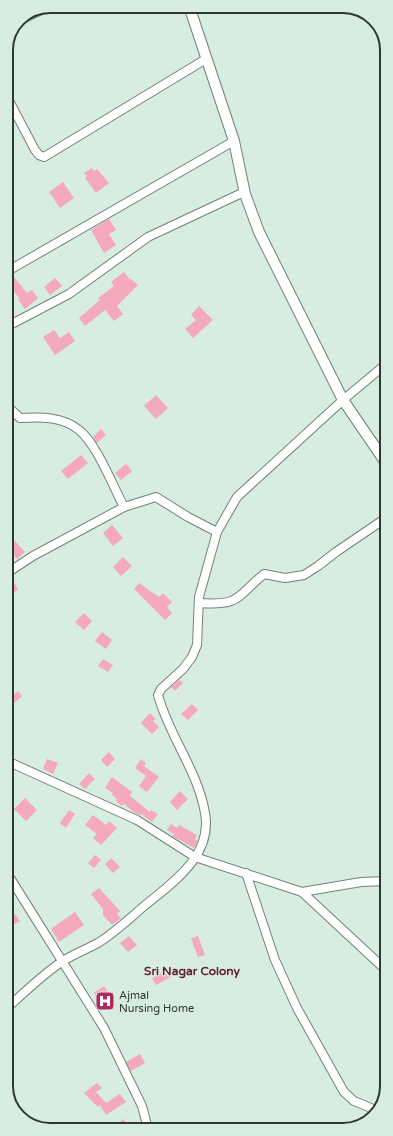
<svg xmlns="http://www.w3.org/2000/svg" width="393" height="1136" font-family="'Varela Round',sans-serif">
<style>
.building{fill:#f4a9bd}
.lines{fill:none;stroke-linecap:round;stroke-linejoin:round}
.minor-casing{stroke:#708378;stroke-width:10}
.tertiary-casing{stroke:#708378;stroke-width:12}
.minor{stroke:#fff;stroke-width:8}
.tertiary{stroke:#fff;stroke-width:10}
.labels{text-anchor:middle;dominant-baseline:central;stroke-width:3;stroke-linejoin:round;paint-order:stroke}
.poi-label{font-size:11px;fill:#2f3733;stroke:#d8ede1;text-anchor:start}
.neighbourhood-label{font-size:12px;font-weight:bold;fill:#611e35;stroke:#d8ede1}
.rim{fill:none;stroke:#2f3733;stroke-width:2}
</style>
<rect width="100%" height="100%" fill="#d8ede1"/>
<g class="building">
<polygon points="92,168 94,171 97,169 109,183 96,193 85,178 87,176 84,173"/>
<polygon points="63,182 74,198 60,208 49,192"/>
<polygon points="109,219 116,230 109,234 116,245 104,253 91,230"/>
<polygon points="124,272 130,280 131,279 138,285 117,306 123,314 114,321 105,310 85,326 79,318 100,300 98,298 114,286 111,282"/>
<polygon points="13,276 27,293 32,290 38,298 25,309 18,300 20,299 12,289 6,293 6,281"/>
<polygon points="55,278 62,286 50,295 44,287"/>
<polygon points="199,306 213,320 193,338 185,329 196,320 191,315"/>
<polygon points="54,330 60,338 69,332 75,341 55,355 43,337"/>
<polygon points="156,395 168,408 156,419 144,406"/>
<polygon points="101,429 106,435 97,443 93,437"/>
<polygon points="81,455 88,463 68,479 61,471"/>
<polygon points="126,464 132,471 121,480 115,473"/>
<polygon points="112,525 123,538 113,546 103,533"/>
<polygon points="15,541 25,552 17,559 7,547"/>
<polygon points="123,557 132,566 121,576 113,567"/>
<polygon points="12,578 18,590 7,596 7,581"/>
<polygon points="139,583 159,597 163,593 172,602 167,607 172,613 165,620 134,589"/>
<polygon points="84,613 92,621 84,630 75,622"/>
<polygon points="102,632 112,640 106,649 95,641"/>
<polygon points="103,659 113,665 108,672 98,666"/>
<polygon points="180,680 183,683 175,691 171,687"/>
<polygon points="18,691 22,696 12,705 8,701"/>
<polygon points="192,704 198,710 188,720 181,714"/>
<polygon points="150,713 156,719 153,721 159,727 152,734 141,723"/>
<polygon points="109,752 115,759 107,767 101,760"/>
<polygon points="47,759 58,763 53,774 43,769"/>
<polygon points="141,759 146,763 144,766 159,777 147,792 139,786 146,776 135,768"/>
<polygon points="89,773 95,779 85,789 79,784"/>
<polygon points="112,777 132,792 130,796 150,812 151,810 158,814 152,822 141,814 140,815 135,813 124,804 122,806 116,801 117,799 112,795 113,793 105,788"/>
<polygon points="180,791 188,799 177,810 170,802"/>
<polygon points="25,798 37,810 26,821 14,809"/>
<polygon points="69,810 75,814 66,828 60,823"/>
<polygon points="93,815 106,825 109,821 117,828 101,845 93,838 97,834 85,825"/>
<polygon points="171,824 177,828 179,825 197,835 195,839 198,841 194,848 172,836 174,834 167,830"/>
<polygon points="95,855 101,860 94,868 88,863"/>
<polygon points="111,858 120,867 113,873 105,864"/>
<polygon points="99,888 120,911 117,914 121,918 112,925 103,915 103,909 91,894"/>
<polygon points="75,912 84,925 59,942 51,929"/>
<polygon points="15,914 20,921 15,924 10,917"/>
<polygon points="129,936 137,945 128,952 120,943"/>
<polygon points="198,936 205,955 198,957 191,938"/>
<polygon points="167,970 171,977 156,985 152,978"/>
<polygon points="104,986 112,998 103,1006 94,993"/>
<polygon points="140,1054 145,1063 131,1071 126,1062"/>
<polygon points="97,1083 102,1088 96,1092 106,1103 120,1094 126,1102 106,1115 100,1105 98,1107 84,1093"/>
<polygon points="123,1119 133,1129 111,1130"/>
</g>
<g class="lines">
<defs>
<g id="minor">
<polyline points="18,21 48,7"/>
<polyline points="6,95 35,150 39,155 44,157 206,59"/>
<polyline points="6,272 234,141"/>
<polyline points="6,327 69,294 148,237 244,192"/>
<path d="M7,406L20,418C40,417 62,416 79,430C96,443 113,486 124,507"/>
<polyline points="7,422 13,413"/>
<polyline points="7,573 33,556 124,507 156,497 188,517 217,532"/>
<path d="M199,603C241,606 236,597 264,574L285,578L304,575L318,566L336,552L386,518"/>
<polyline points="7,761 137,820 195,857 302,892 387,971"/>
<polyline points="7,873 104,1028 142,1106 148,1129"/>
<polyline points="246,873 275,960 297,1008 344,1092 354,1101 371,1108 376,1115"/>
<polyline points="302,892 361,882 387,881"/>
<path d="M7,1008C25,992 43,974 63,961C74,954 87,949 98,943C114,933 129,919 143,907C172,883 213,856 205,813C198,771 169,736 158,695L161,689L183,669L192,657L197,645L199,597L217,532L237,497L343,400L386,364"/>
</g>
<polyline id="tertiary" points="189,6 234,141 245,194 259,232 343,400 386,463"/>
</defs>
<use href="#minor" class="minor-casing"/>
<use href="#tertiary" class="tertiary-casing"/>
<use href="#minor" class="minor"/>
<use href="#tertiary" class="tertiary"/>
</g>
<defs>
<symbol id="hospital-square" viewBox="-11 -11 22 22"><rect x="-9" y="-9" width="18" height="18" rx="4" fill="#b4285f" stroke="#d8ede1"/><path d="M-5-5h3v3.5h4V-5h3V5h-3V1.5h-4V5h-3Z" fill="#fff"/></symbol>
</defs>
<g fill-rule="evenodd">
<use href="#hospital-square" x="94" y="990" width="22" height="22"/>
</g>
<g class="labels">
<g class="poi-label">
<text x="119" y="995">Ajmal<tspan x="119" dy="13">Nursing Home</tspan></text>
</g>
<g class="neighbourhood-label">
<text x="192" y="971">Sri Nagar Colony</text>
</g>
</g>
<path d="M0 0H393V1136H0ZM50 13H343A37 37 0 0 1 380 50V1086A37 37 0 0 1 343 1123H50A37 37 0 0 1 13 1086V50A37 37 0 0 1 50 13Z" fill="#d8ede1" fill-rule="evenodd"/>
<path class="rim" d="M50 13H343A37 37 0 0 1 380 50V1086A37 37 0 0 1 343 1123H50A37 37 0 0 1 13 1086V50A37 37 0 0 1 50 13Z"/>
</svg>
